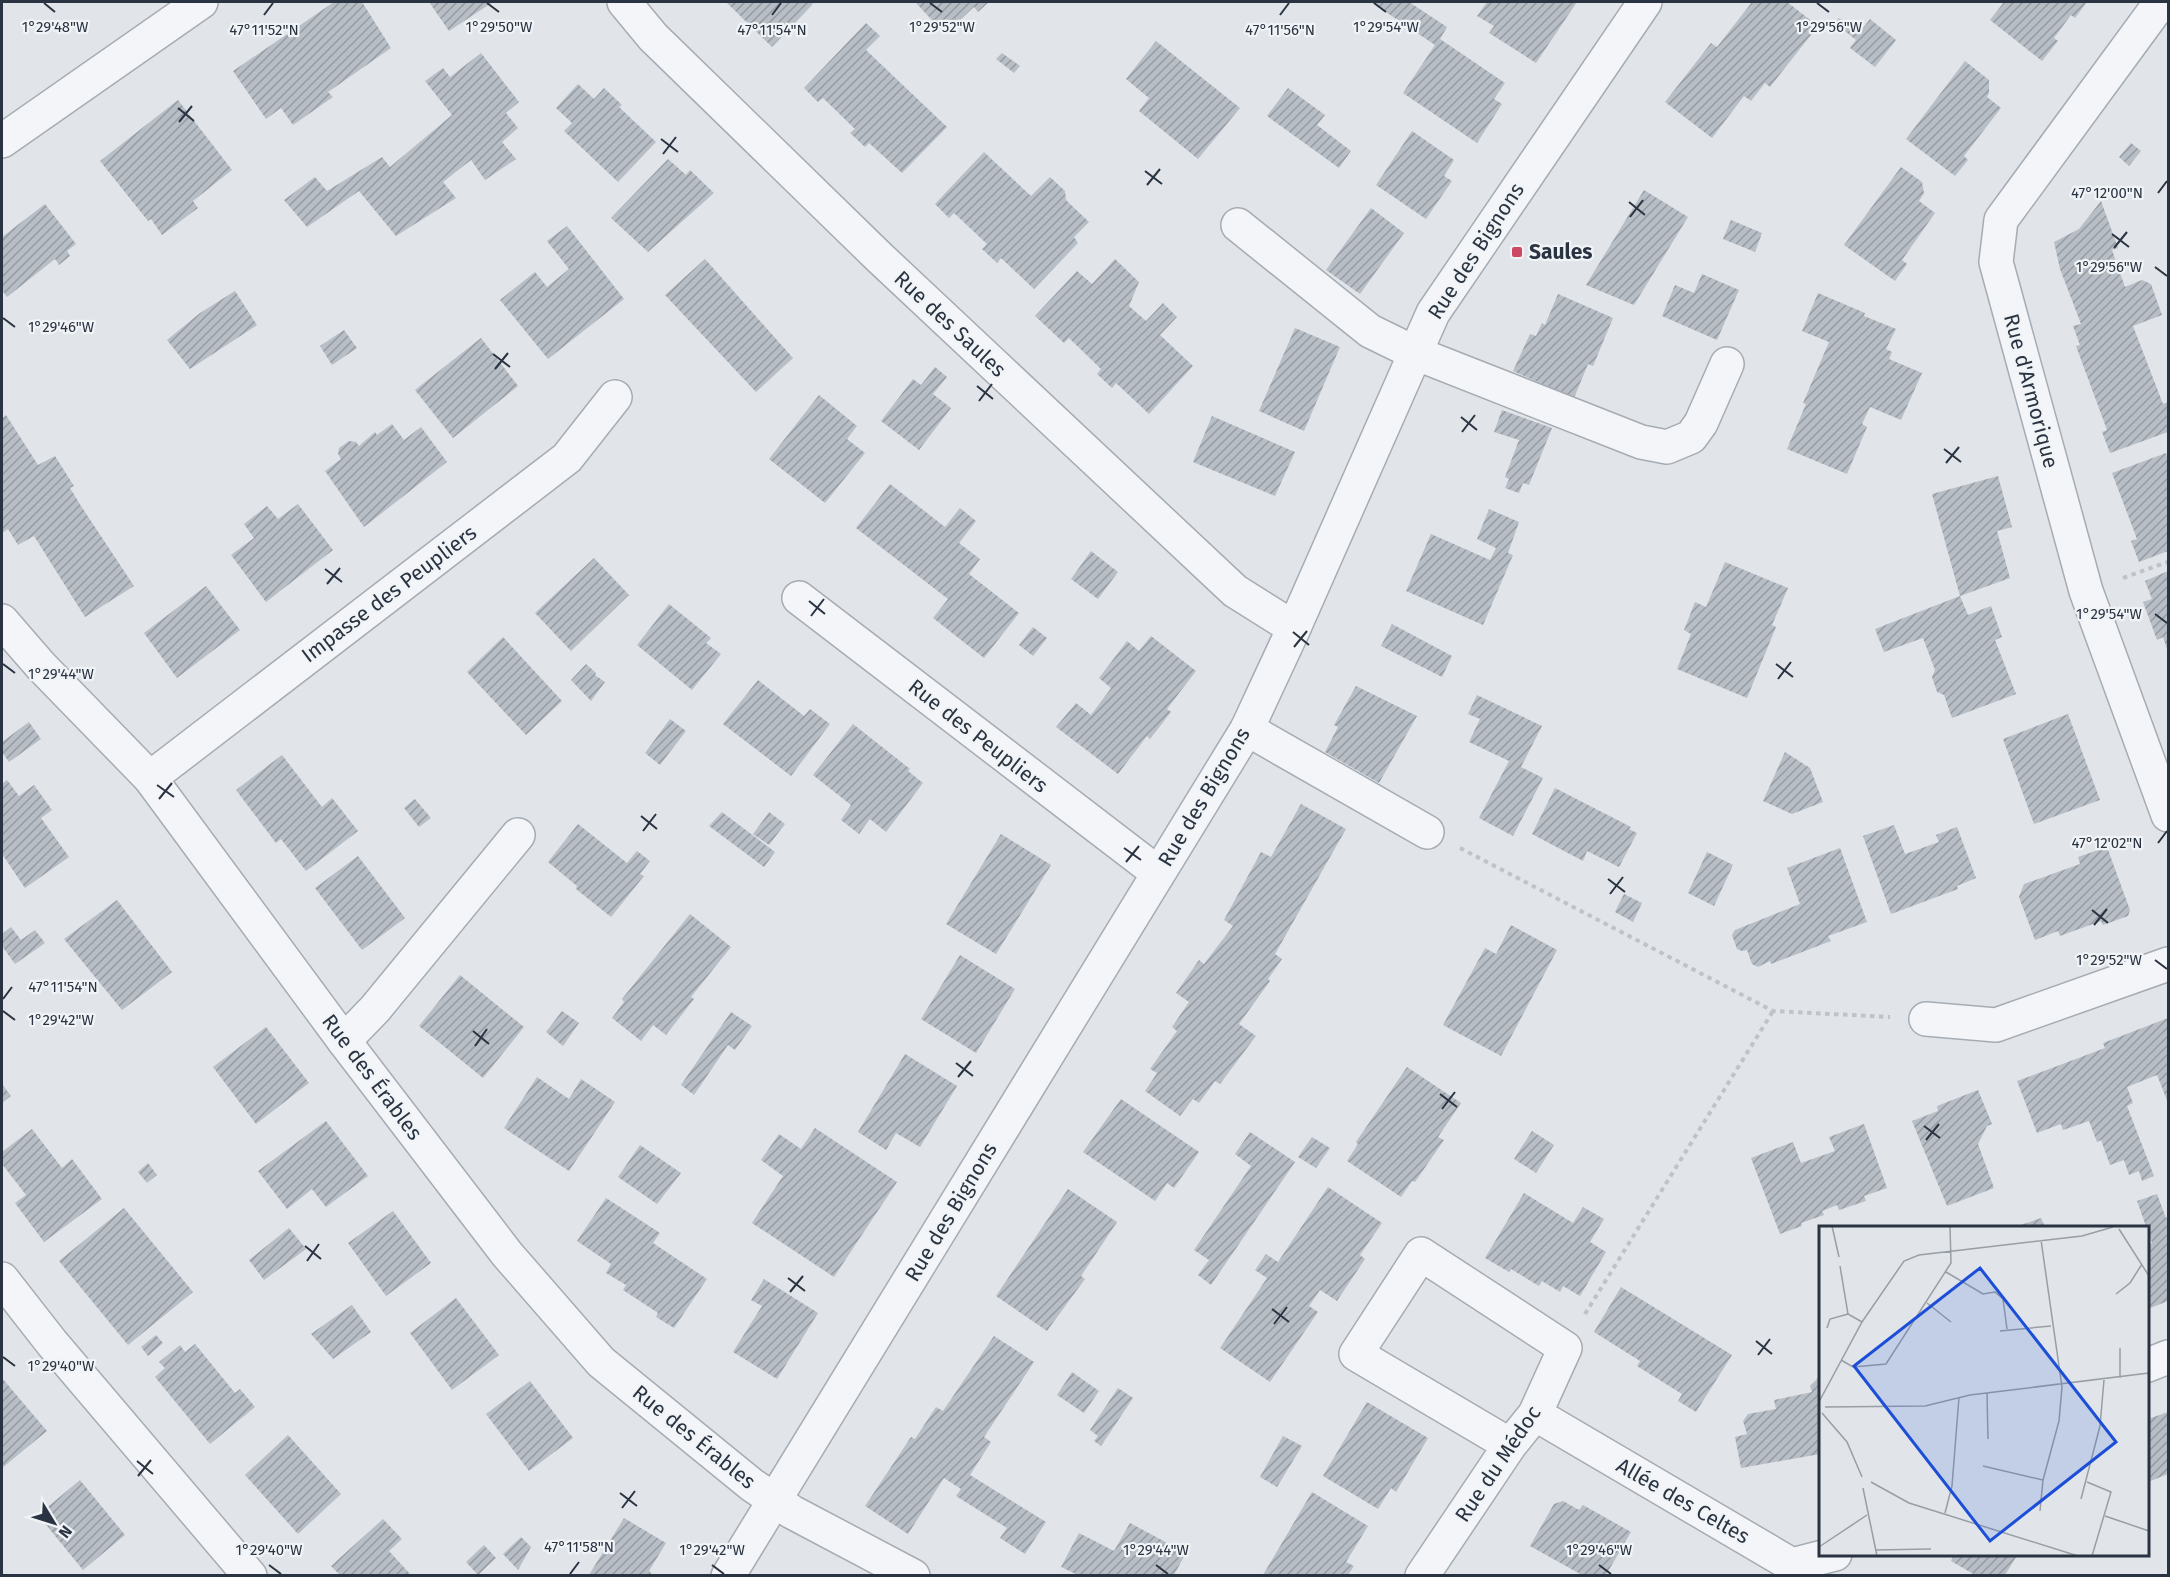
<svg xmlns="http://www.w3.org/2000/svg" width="2170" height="1577" font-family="'Fira Sans',sans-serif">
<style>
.building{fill:url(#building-hatch)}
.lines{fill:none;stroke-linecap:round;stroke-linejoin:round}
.minor-casing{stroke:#a6acb3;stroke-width:36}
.path{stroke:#bfc3c8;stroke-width:4;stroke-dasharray:4.5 4.5;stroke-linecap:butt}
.minor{stroke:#f4f5f8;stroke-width:33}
.ticks{fill:none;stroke:#2a3341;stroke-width:2}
.poi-dot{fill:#cc4863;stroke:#f1f4f7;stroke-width:2}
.labels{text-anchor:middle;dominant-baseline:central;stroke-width:4.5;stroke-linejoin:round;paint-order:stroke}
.street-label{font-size:21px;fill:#2a3341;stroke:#f1f4f7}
.poi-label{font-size:21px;font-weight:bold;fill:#2a3341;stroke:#f1f4f7;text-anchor:start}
.inset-road{fill:none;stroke:#989ea6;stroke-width:1.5}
.view{fill:#1d4ed8;fill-opacity:0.15;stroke:#1d4ed8;stroke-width:3}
.inset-edge{fill:none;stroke:#2a3341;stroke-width:3}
.ticks-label{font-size:15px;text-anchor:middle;fill:#2a3341;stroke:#f1f4f7;stroke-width:4.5;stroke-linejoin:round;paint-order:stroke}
</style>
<defs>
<pattern id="building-hatch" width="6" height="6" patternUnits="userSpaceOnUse" patternTransform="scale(1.5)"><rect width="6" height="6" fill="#b8bec6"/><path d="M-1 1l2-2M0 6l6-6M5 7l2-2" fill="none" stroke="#969ba2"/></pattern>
</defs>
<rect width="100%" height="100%" fill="#e1e5e9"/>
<g class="building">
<polygon points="334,2 362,2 391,48 328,92 333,97 293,125 281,108 266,119 233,71"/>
<polygon points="429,2 493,2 449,31"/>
<polygon points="726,2 810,2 813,4 772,47"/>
<polygon points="915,2 989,2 978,12 974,7 945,34"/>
<polygon points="1371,2 1409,2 1447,27 1440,39 1505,83 1494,99 1502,104 1477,143 1403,93 1435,45"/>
<polygon points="1487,2 1577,2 1536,63 1489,33 1494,26 1477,16"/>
<polygon points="1752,2 1787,2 1818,26 1770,87 1765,83 1751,101 1744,96 1712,138 1665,102 1711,43 1717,47"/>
<polygon points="2004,2 2087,2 2075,18 2071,15 2054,38 2058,41 2042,61 1990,20"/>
<polygon points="1839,18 1859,33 1870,19 1896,40 1875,67 1850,48 1856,40 1835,23"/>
<polygon points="866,23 880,36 866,50 947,127 902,173 869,143 865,147 850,133 855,129 823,98 818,102 804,88"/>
<polygon points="1156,41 1240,108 1198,159 1139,111 1149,98 1126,79"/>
<polygon points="481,53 519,102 506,113 518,128 502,142 516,159 485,180 471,160 443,182 456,198 396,236 359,191 307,227 284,200 315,177 327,191 382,157 390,167 452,115 425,81 443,68 450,77"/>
<polygon points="1002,53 1020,66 1014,73 996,59"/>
<polygon points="1965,61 1989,80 1989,93 1987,97 2001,108 1964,156 1968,160 1955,176 1906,139"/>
<polygon points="578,84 594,99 604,88 622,105 619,107 656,142 618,182 564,131 572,123 556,108"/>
<polygon points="1288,88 1325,115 1317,125 1351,151 1339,168 1267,116"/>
<polygon points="178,100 232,170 193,201 198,208 162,235 151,219 148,221 100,161"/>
<polygon points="1412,131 1454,160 1444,176 1452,181 1426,219 1376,185"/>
<polygon points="2131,143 2141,151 2129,166 2119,157"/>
<polygon points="984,152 1031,196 1050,177 1065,191 1066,200 1089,222 1074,237 1078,243 1034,289 1001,258 997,263 982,249 987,244 954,213 949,218 935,204"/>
<polygon points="668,159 686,175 690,170 714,193 648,252 611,218"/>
<polygon points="1901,167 1922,182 1924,193 1919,201 1935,213 1902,260 1907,264 1895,281 1844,245"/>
<polygon points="1644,190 1688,217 1634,305 1586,285"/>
<polygon points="2101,201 2118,248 2112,250 2125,287 2142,280 2151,284 2162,315 2133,326 2163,404 2168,402 2168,432 2110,453 2102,432 2107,430 2076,346 2080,345 2073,326 2081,324 2060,269 2054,242 2079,229"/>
<polygon points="45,204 76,244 67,251 70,256 59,265 55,259 7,297 2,290 2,237"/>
<polygon points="1371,208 1404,233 1360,294 1326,270"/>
<polygon points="1731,220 1762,233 1755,252 1723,239"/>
<polygon points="567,226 624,299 548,359 500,300 535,272 547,287 569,269 547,241"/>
<polygon points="705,259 793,358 756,392 665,295"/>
<polygon points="1115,259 1139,282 1129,306 1146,321 1163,303 1177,317 1160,335 1193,366 1149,414 1116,383 1112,388 1097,374 1101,369 1069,338 1064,343 1035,316 1077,271 1092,284"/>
<polygon points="1702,274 1739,290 1717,340 1662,316 1675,285 1694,293"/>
<polygon points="235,291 257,325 190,369 167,340 200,313"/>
<polygon points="1818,293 1865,313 1864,316 1896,329 1886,349 1892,352 1889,359 1922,373 1901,420 1870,407 1862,424 1867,427 1847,474 1787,449 1806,404 1803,403 1829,342 1802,331"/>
<polygon points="1558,294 1613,318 1593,366 1588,364 1574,398 1513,371 1530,334 1536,336 1542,323 1545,325"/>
<polygon points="1295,328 1340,347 1304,431 1259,411"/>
<polygon points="344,330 357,348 332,365 320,346"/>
<polygon points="481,338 518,386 453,438 415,390"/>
<polygon points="935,367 947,377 933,394 951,408 919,450 881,421 913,379 921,385"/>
<polygon points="819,395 857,426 847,439 865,453 825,503 769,459"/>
<polygon points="1502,410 1552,428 1529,485 1523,483 1519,493 1505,488 1509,479 1505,477 1519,440 1494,432"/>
<polygon points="6,415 38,465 55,456 74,486 70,488 81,506 134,586 85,617 34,536 18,545 8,529 2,533 2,418"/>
<polygon points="1212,416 1295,452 1275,496 1193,462"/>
<polygon points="392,424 404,440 421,427 447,462 364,527 325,471 341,459 338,454 339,448 349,441 356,442 359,446 375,432 377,435"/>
<polygon points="2166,453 2168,459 2168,551 2139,562 2131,541 2137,539 2112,473"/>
<polygon points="1998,476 2012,527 1997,531 2010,578 1960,596 1932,494"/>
<polygon points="890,484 945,527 960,508 976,521 959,543 980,559 969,574 1019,613 984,658 933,618 948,599 856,528"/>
<polygon points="298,504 333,550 266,602 231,555 254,538 244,524 267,506 278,519"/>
<polygon points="1489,509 1519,522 1508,553 1513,555 1483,625 1406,591 1431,534 1490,560 1496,548 1477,539"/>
<polygon points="1091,551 1118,572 1098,599 1071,579"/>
<polygon points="594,558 629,595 571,651 535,613"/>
<polygon points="1725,562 1788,588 1772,625 1776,627 1747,698 1677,669 1691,634 1684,630 1695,602 1706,607"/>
<polygon points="2168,571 2168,652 2163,637 2157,640 2143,602 2152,599 2145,581"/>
<polygon points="206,586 240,630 177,678 144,633"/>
<polygon points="1960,596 1968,615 1991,606 2002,637 1995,640 2016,694 1952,718 1944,695 1937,692 1932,677 1935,670 1923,638 1884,652 1875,629"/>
<polygon points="669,604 711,638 706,643 721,654 692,690 637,645"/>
<polygon points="1392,624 1452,656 1442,677 1381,646"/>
<polygon points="1033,627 1047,638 1033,656 1019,645"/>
<polygon points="1151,636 1196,671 1167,709 1171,712 1150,739 1147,736 1118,774 1056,727 1076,703 1091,715 1111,688 1099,678 1127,641 1139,651"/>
<polygon points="503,637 562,701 526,735 467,672"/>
<polygon points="586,664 596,673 595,675 605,682 591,701 571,680"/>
<polygon points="758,680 804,716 810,709 830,724 791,776 723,724"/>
<polygon points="1356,686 1417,716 1379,783 1325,752 1338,727 1334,725"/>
<polygon points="1477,695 1542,726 1521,767 1543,778 1513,836 1479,818 1509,761 1469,742 1480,719 1468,714"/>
<polygon points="2068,714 2100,800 2034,824 2003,739"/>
<polygon points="670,719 686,731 660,765 645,753"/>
<polygon points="29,722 41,739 9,762 2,752 2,742"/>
<polygon points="853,724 910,769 908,771 923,783 886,832 870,819 859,834 841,820 851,805 813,775"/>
<polygon points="1785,752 1810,768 1823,802 1792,814 1763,801"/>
<polygon points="282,755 322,807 332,798 358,831 306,871 281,839 276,843 236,790"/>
<polygon points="7,780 19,796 34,785 52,810 41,818 69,857 25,888 2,854 2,784"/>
<polygon points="1555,788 1631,827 1629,829 1637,833 1619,867 1587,851 1583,861 1532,834"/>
<polygon points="415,799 431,818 419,827 404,808"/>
<polygon points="1301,804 1346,829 1275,954 1282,959 1268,979 1270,981 1239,1024 1256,1036 1220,1084 1215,1081 1199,1103 1193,1099 1180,1116 1145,1091 1157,1073 1150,1069 1177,1031 1172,1027 1189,1002 1176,993 1199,960 1204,964 1233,926 1224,920 1261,852 1271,857"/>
<polygon points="722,812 775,852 764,867 709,826"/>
<polygon points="769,812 785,824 769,845 753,834"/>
<polygon points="578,824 627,863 637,851 650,861 640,874 644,876 611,917 576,889 577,886 548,862"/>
<polygon points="1894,825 1905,854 1939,842 1936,835 1957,827 1976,878 1957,886 1958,889 1891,914 1863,836"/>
<polygon points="1001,834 1051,865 996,954 946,924"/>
<polygon points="2107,847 2130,910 2128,916 2103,925 2101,921 2060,936 2058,931 2035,940 2019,897 2024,884 2080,864 2078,857"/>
<polygon points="1840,848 1867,922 1828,936 1831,941 1771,964 1770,961 1758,967 1752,964 1747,950 1742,951 1737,949 1732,935 1735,930 1800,904 1787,868"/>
<polygon points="1707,852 1733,865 1714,906 1688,893"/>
<polygon points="358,856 405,918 362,950 315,888"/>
<polygon points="1624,894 1642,903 1633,922 1615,912"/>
<polygon points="117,900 172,972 122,1010 64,939"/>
<polygon points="690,914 731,947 691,997 694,999 666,1035 653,1025 641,1041 612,1018 624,1002 622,999"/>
<polygon points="1511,925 1557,950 1501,1056 1443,1025 1485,948 1496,954"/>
<polygon points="11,927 21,940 35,930 45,943 15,964 2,946 2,934"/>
<polygon points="960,955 1015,989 976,1053 921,1019"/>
<polygon points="460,975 524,1027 483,1078 419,1026"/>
<polygon points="562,1011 579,1023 563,1046 546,1032"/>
<polygon points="731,1012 752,1026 735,1050 728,1045 694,1095 681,1085"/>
<polygon points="2168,1018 2168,1103 2157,1075 2127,1087 2133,1103 2127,1106 2154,1176 2142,1181 2139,1171 2129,1175 2124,1160 2110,1165 2101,1140 2097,1142 2089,1121 2063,1130 2061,1124 2037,1133 2017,1081 2105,1048 2103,1043"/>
<polygon points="266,1027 309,1083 256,1124 213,1067"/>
<polygon points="905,1054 957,1086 920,1147 896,1133 886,1150 858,1132"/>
<polygon points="1407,1067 1461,1103 1438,1137 1444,1140 1415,1182 1412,1181 1401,1197 1347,1161 1358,1144 1356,1142"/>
<polygon points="537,1077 569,1099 581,1079 615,1102 569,1171 504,1128"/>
<polygon points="2,1084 11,1096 2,1103"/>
<polygon points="1978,1090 1992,1124 1987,1126 1978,1144 1994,1188 1947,1206 1912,1121 1938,1111 1937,1106"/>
<polygon points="1121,1099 1199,1152 1174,1188 1167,1183 1155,1201 1083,1152"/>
<polygon points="326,1121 368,1176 326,1207 312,1189 287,1209 258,1171"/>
<polygon points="1864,1124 1887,1188 1864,1196 1866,1201 1839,1210 1837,1205 1822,1211 1824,1215 1801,1223 1802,1226 1780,1234 1751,1158 1793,1142 1801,1163 1835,1151 1829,1137"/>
<polygon points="815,1128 897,1182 834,1277 752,1223 783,1176 761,1160 779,1134 801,1149"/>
<polygon points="32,1129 62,1168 72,1159 102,1199 44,1242 15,1203 26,1195 2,1164 2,1152"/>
<polygon points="1532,1131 1554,1145 1536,1173 1514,1159"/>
<polygon points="1250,1132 1295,1162 1211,1285 1198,1275 1209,1260 1194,1250 1251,1166 1235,1154"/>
<polygon points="1312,1137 1330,1148 1316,1168 1298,1157"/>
<polygon points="640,1145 681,1173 657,1204 618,1177"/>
<polygon points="148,1163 157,1175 147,1183 138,1172"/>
<polygon points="1328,1187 1382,1223 1360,1255 1365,1259 1337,1301 1320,1290 1309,1306 1318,1312 1270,1382 1220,1348 1267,1278 1255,1270 1266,1254 1278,1262"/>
<polygon points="1068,1189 1117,1222 1081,1276 1085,1279 1047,1331 996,1296"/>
<polygon points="1524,1193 1573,1223 1583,1207 1604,1219 1590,1242 1606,1252 1580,1296 1563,1286 1560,1292 1542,1281 1539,1286 1511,1269 1509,1272 1485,1258"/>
<polygon points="2157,1194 2166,1218 2168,1217 2168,1301 2148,1309 2148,1245 2152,1243 2137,1201"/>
<polygon points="606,1198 660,1233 653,1243 707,1279 674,1328 656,1317 658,1313 623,1290 626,1285 606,1273 611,1264 577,1241"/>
<polygon points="124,1208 193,1292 128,1345 59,1261"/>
<polygon points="393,1211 431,1263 386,1296 348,1243"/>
<polygon points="2041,1218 2045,1227 2015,1227"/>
<polygon points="289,1228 306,1249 264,1280 249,1260"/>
<polygon points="764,1279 818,1313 777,1379 733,1352 762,1306 751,1300"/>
<polygon points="1621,1287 1732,1355 1696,1412 1678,1401 1682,1394 1637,1366 1640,1361 1594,1332"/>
<polygon points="456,1298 499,1355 452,1390 410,1333"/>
<polygon points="352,1305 371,1332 333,1359 311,1334"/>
<polygon points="156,1335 163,1343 148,1356 141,1347"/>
<polygon points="994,1336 1034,1362 984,1437 991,1442 970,1475 1046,1522 1025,1554 1000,1538 1007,1528 956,1496 961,1489 944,1478 908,1534 865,1506 911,1437 915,1439 936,1407 943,1411"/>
<polygon points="195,1344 235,1393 240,1389 255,1407 210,1444 155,1377 165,1368 159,1362 180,1345 185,1352"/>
<polygon points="1072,1372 1099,1391 1084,1413 1057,1395"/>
<polygon points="1820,1376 1820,1454 1741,1468 1735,1437 1747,1434 1743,1421 1748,1414 1776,1409 1774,1400 1812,1392 1810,1386"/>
<polygon points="2,1378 47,1431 2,1468"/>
<polygon points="530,1381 573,1438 529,1471 486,1414"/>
<polygon points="1118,1388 1133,1398 1101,1446 1094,1441 1098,1436 1090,1430"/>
<polygon points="1367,1402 1428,1438 1396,1492 1391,1488 1378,1509 1323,1476"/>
<polygon points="2168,1412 2168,1474 2148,1482 2148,1419"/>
<polygon points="288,1435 341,1494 298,1534 245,1475"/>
<polygon points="1283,1436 1302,1446 1277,1487 1260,1477"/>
<polygon points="80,1480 125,1535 83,1570 38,1515"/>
<polygon points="1312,1492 1368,1526 1346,1562 1354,1566 1348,1575 1263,1575"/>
<polygon points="1563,1501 1579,1510 1583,1505 1631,1532 1606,1575 1582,1575 1530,1546 1554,1504"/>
<polygon points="624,1518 666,1543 649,1571 651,1573 650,1575 589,1575"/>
<polygon points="383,1519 402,1539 389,1551 411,1575 340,1575 331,1566"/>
<polygon points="1130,1523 1186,1553 1174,1575 1078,1575 1061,1567 1079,1533 1114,1551"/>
<polygon points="521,1537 531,1547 518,1570 503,1554"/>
<polygon points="484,1545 496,1558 478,1575 466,1562"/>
<polygon points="1954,1554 2018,1554 2005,1575 1975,1575 1951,1561"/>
</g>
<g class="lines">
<defs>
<g id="minor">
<polyline points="624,2 653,37 879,257 1235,591 1294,628"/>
<polyline points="2161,2 2001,220 1996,262 2086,591 2168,815"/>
<polyline points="2,141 201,2"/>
<polyline points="1238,225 1370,331 1415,353 1641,442 1667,447 1691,437 1701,423 1727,364"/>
<polyline points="799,598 1158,873"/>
<polyline points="2,621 41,666 150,778 344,1041 507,1254 601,1362 752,1485 792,1512 913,1576"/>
<polyline points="1247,729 1427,832"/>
<polyline points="150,778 567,458 615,397"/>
<polyline points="1926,1019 1996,1025 2168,964"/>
<polyline points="344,1041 375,1009 518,835"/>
<polyline points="2,1279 52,1343 250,1576"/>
<polyline points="2148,1365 2168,1357"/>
<polyline points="1535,1414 1792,1565 1835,1554"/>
<polyline points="728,1576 1247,729 1294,628 1433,313 1645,2"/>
<polyline points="1422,1576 1510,1445 1535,1414 1565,1348 1421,1254 1356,1354 1510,1445"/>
</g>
</defs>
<use href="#minor" class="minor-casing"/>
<g class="path">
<polyline points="2123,578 2168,562"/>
<polyline points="1460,848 1773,1011 1890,1017"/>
<polyline points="1585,1314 1773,1011"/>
</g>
<use href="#minor" class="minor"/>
</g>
<path class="ticks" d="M44,3L55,12M487,3L499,12M930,3L942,12M1374,3L1386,12M1817,3L1829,12M264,15L273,3M772,15L781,3M1280,15L1289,3M178,108L194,121M179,122L192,106M661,139L678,152M663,154L676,137M1145,171L1162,184M1147,185L1160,169M2158,193L2167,181M1629,202L1645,215M1630,217L1643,200M2112,234L2129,247M2114,248L2127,232M2155,267L2167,276M3,318L15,327M493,354L510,367M495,369L508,353M977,386L993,399M979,401L992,384M1461,417L1477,430M1462,432L1475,415M1944,449L1961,462M1946,463L1959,447M325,569L342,582M327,584L340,568M809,601L825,614M2155,614L2167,623M811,616L824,599M1293,632L1309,645M1294,647L1307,631M3,664L15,673M1776,664L1793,677M1778,679L1791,662M157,785L174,797M159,799L172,783M641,816L657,829M643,831L656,814M2158,843L2167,831M1124,848L1141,860M1126,862L1139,846M1608,879L1625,892M1610,894L1623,877M2092,910L2108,923M2094,925L2107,909M2155,960L2167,969M3,999L12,987M3,1011L15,1020M473,1031L489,1044M475,1046L487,1029M956,1063L973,1076M958,1077L971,1061M1440,1094L1457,1107M1442,1109L1455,1092M1924,1126L1940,1138M1926,1140L1939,1124M305,1246L321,1259M307,1261L319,1244M788,1278L805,1291M790,1292L803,1276M1272,1309L1289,1322M1274,1324L1287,1307M1756,1341L1772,1354M1758,1355L1770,1339M3,1357L15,1366M137,1461L153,1474M138,1476L151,1460M620,1493L637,1506M622,1508L635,1491M269,1565L281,1574M712,1565L724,1574M1156,1565L1168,1574M1599,1565L1611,1574M570,1574L579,1562"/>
<rect class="poi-dot" x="1511" y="246" width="12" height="12" rx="3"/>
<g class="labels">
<g class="street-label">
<text transform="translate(1476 251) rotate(-57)">Rue des Bignons</text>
<text transform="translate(950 324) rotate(43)">Rue des Saules</text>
<text transform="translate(2031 391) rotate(75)">Rue d'Armorique</text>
<text transform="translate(389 594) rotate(-37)">Impasse des Peupliers</text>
<text transform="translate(978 736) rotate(38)">Rue des Peupliers</text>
<text transform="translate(1204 797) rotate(-59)">Rue des Bignons</text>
<text transform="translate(372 1077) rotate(53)">Rue des Érables</text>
<text transform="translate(951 1212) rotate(-59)">Rue des Bignons</text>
<text transform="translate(694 1437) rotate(39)">Rue des Érables</text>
<text transform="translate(1498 1464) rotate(-56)">Rue du Médoc</text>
<text transform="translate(1683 1501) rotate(30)">Allée des Celtes</text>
</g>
<g class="poi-label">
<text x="1529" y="252">Saules</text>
</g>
</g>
<g transform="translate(1819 1226)">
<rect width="330" height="330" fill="#e1e5e9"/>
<path class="inset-road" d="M13,0L20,31M300,3L330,50M21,40L29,88L43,96M127,46L164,68L176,66L184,73L188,103M297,68L311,57L323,38M108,77L132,96M8,102L11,93L29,88M181,105L232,100M301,122V152M22,134L34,141L67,138L132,37L131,0M168,167L169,213M1,174L43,96L85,35L100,29L263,10L294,1M6,181L106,180L151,169L330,147M3,187L28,216L43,251M164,240L224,254M52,256L90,277L259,330M268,256L292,266L273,330M44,262L58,330M262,273L281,200L285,154M221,285L224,254L240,195L243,161L222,14M126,287L133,260L140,171M286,290L330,305M0,321L48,289M56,324L112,323"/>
<path class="view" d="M161,42L297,216L171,315L35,140Z"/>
<rect width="330" height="330" class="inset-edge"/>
</g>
<g class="ticks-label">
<text x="1829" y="32">1°29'56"W</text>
<text x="55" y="32">1°29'48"W</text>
<text x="499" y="32">1°29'50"W</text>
<text x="942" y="32">1°29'52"W</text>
<text x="1386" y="32">1°29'54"W</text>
<text x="264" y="35">47°11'52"N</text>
<text x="772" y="35">47°11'54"N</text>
<text x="1280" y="35">47°11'56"N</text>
<text x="2107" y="198">47°12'00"N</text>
<text x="2109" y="272">1°29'56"W</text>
<text x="61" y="332">1°29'46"W</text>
<text x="2109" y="619">1°29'54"W</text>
<text x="61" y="679">1°29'44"W</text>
<text x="2107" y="848">47°12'02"N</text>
<text x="2109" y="965">1°29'52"W</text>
<text x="63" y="992">47°11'54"N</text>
<text x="61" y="1025">1°29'42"W</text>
<text x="61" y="1371">1°29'40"W</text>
<text x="579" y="1552">47°11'58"N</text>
<text x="269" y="1555">1°29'40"W</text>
<text x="712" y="1555">1°29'42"W</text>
<text x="1156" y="1555">1°29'44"W</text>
<text x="1599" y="1555">1°29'46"W</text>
</g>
<rect width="2170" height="1577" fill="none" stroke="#2a3341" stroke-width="6"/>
<g transform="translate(54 1523) rotate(128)" stroke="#f1f4f7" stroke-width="4.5" paint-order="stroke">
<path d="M0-4.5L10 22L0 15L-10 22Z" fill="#2a3341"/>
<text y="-9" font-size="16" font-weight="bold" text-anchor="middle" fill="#2a3341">N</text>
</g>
</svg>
